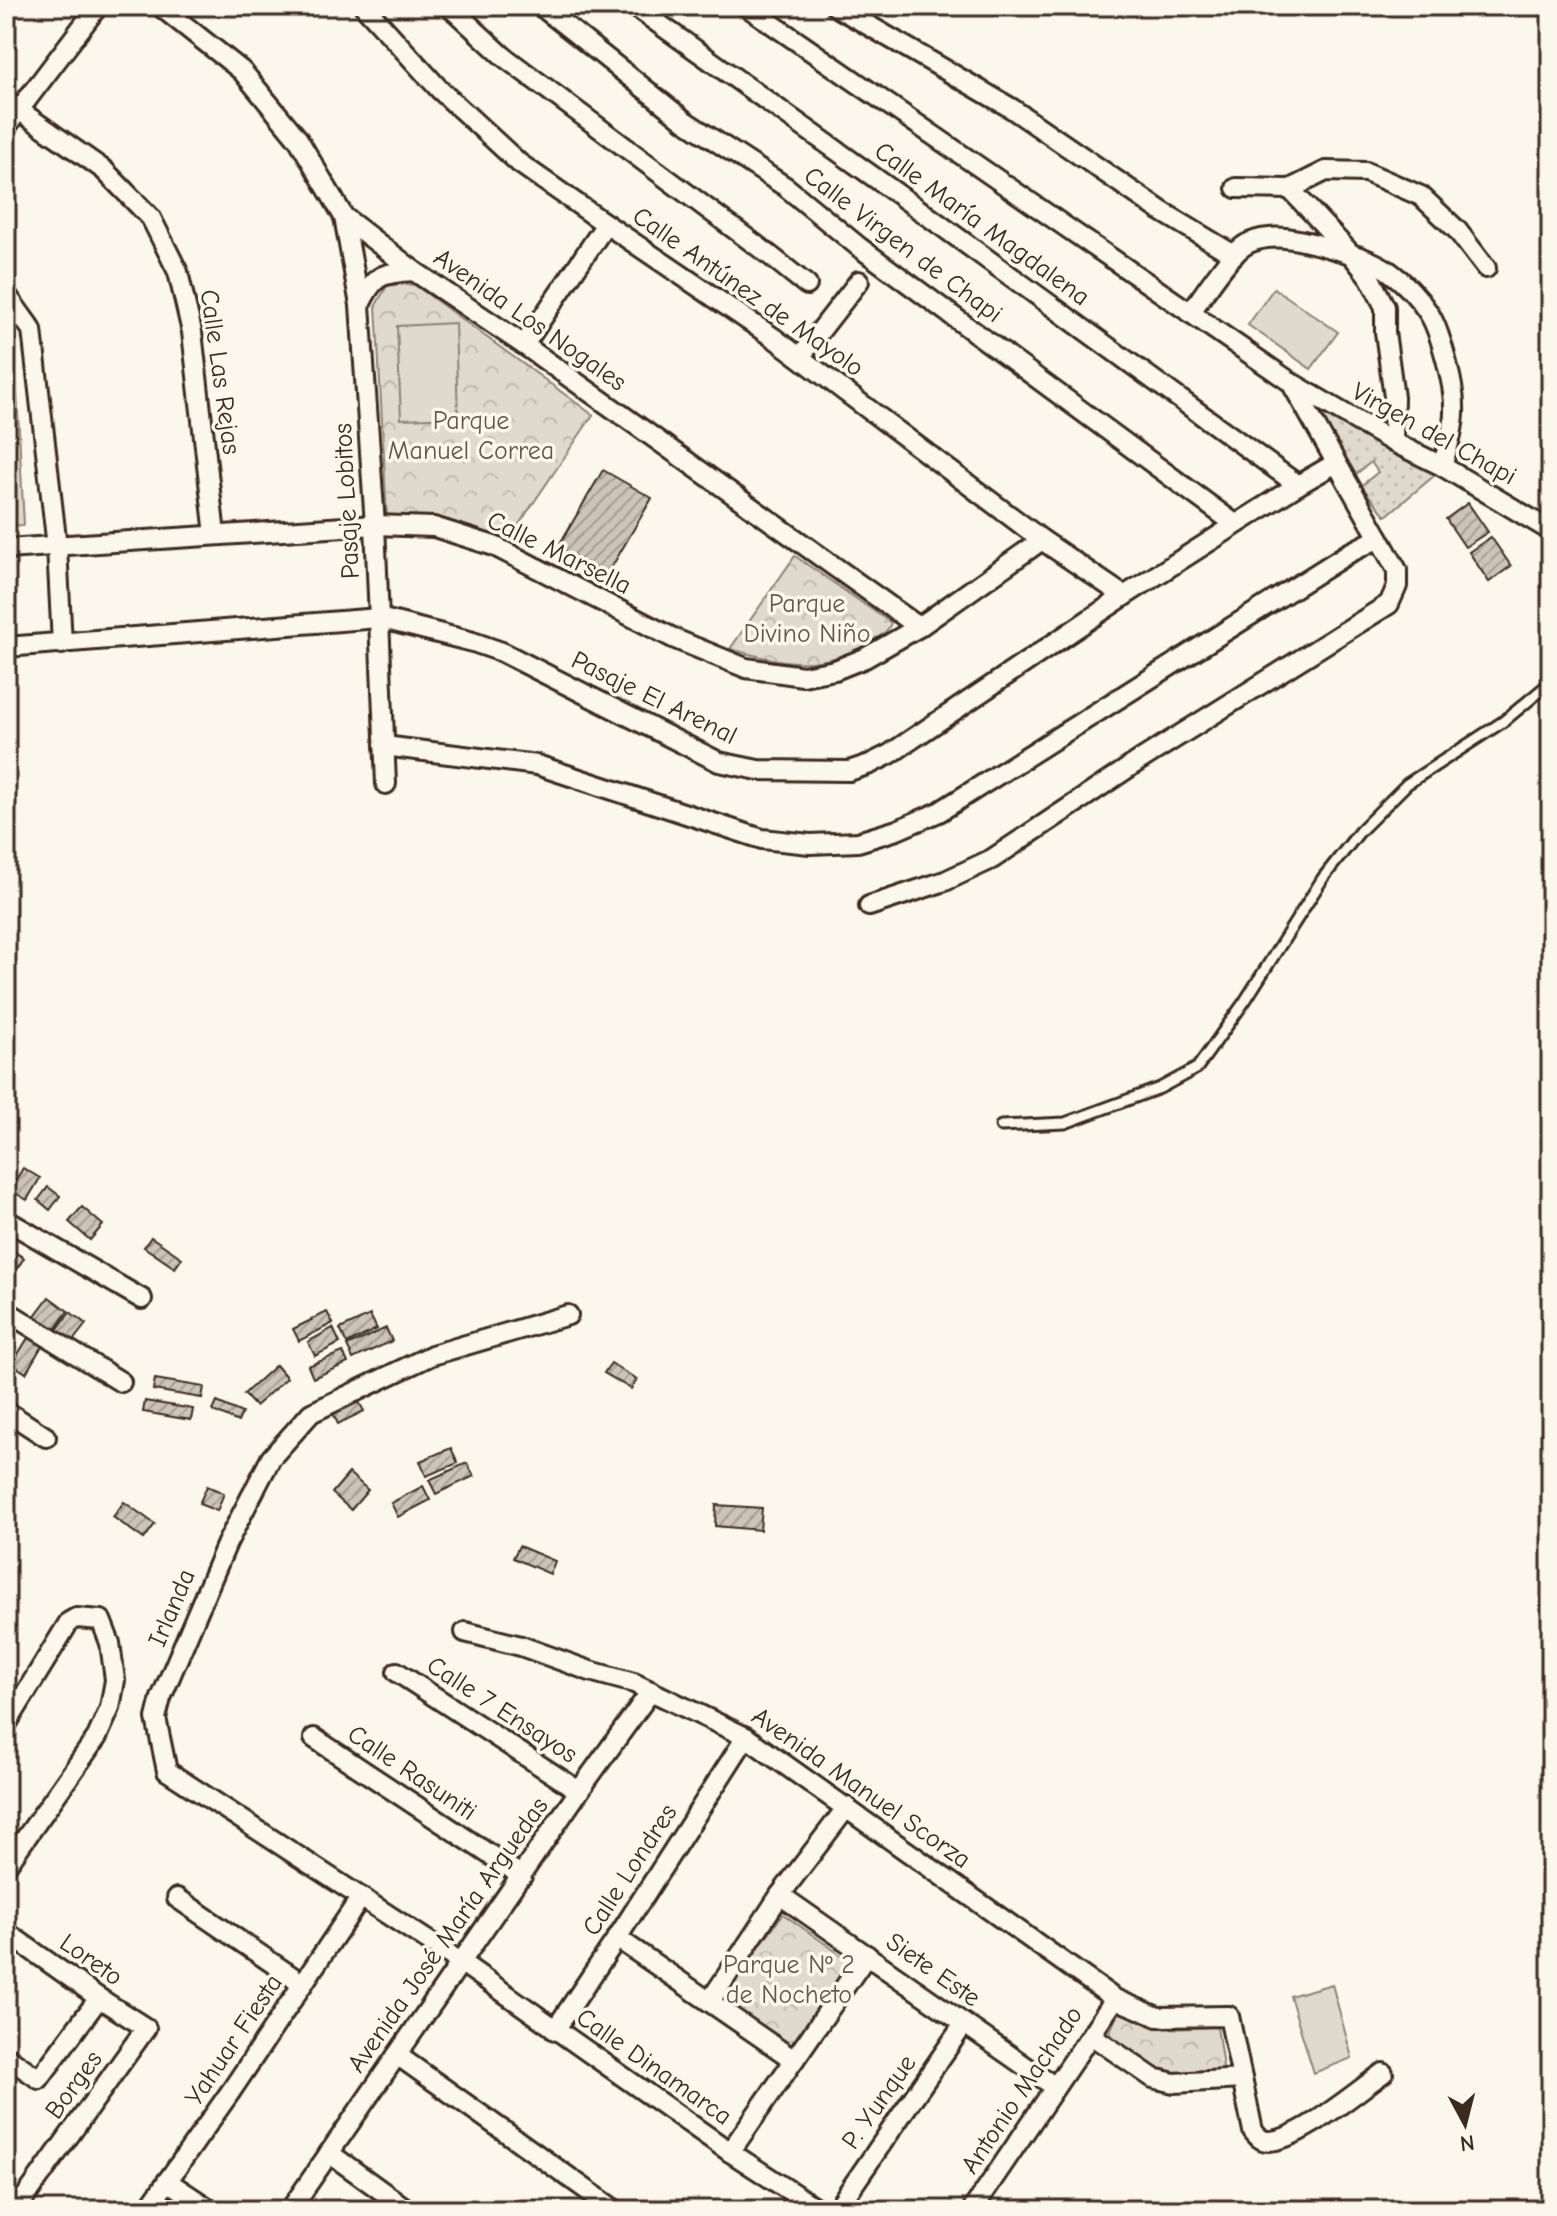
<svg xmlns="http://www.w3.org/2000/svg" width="1557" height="2216" font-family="'Comic Neue',sans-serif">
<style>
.grass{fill:url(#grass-dots);stroke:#8d8276;stroke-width:2}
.forest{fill:url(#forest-crowns);stroke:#8d8276;stroke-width:2}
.pitch{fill:#dfd9ce;stroke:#8d8276;stroke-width:2}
.building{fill:url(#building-hatch);stroke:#3b2a1e;stroke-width:2}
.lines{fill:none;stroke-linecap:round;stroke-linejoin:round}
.lane-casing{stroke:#3b2a1e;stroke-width:15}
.street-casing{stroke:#3b2a1e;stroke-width:24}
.lane{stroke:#fbf7ec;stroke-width:9}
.street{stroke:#fbf7ec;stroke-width:18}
.labels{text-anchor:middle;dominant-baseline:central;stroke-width:7;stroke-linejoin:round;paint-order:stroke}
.street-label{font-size:26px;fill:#3b2a1e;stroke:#fbf7ec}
.park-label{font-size:26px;fill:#64564a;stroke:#fbf7ec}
</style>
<defs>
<pattern id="grass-dots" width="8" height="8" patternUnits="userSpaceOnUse" patternTransform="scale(2)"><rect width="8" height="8" fill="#dfd9ce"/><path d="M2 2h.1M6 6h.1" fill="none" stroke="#c0bab0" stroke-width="1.8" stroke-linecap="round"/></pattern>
<pattern id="forest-crowns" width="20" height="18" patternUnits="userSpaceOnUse" patternTransform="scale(2)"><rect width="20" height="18" fill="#dfd9ce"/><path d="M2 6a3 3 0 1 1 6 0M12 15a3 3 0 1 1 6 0" fill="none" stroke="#c0bab0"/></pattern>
<pattern id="building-hatch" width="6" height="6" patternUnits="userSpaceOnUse" patternTransform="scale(2)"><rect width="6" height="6" fill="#ccc4b9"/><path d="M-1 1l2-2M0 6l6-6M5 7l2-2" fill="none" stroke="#a79f96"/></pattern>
</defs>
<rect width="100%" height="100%" fill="#fbf7ec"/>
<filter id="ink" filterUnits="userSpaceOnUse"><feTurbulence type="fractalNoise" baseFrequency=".0125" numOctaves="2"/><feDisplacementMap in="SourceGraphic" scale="16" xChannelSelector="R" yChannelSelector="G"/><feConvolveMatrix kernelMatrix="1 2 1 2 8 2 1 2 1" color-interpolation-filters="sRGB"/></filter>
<g filter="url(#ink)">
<polygon class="grass" points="1324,414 1432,471 1435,475 1386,516 1361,486 1378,472 1371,462 1354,476 1323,416"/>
<g class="forest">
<path d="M402,284L415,285L593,415L507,542C479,531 450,518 419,516C409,516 397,518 387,519L376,305L387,286Z"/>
<path d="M795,556L891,623C887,634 878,637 868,643C819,672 782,663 730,649Z"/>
<polygon points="783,1914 854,1964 794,2053 718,2002"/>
<polygon points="1119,2012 1166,2029 1217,2027 1224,2073 1174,2078 1157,2073 1107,2037"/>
</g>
<g class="pitch">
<polygon points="1274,288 1338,332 1311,369 1248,325"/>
<polygon points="455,323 458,417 401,419 397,326"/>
<polygon points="6,368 16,375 24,525 6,526"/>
<polygon points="1332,1984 1352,2058 1314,2073 1290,1996"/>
</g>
<g class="building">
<polygon points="603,470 652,498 607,575 558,547"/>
<polygon points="1468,503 1488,532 1465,547 1446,519"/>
<polygon points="1491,537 1511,566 1489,582 1469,552"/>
<polygon points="23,1168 40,1178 27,1200 10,1190"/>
<polygon points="48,1187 60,1196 50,1210 38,1200"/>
<polygon points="82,1207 103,1225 90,1240 69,1222"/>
<polygon points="151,1237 182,1258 175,1268 144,1247"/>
<polygon points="6,1246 24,1258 14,1273 6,1267"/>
<polygon points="49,1297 68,1311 51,1335 31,1321"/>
<polygon points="70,1312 86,1324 72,1342 56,1331"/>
<polygon points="327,1312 333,1323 299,1341 293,1329"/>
<polygon points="370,1315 377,1329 347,1344 340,1329"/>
<polygon points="333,1328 340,1343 315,1356 308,1342"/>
<polygon points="386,1328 392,1341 353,1359 347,1346"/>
<polygon points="29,1336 43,1344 26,1373 12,1364"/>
<polygon points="343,1352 348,1363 313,1378 308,1366"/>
<polygon points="611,1363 637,1380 631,1389 604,1373"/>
<polygon points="276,1365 287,1378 255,1406 244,1394"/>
<polygon points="155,1379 204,1387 202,1398 153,1390"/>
<polygon points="355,1395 364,1411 338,1424 330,1407"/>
<polygon points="145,1401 193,1409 191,1420 143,1412"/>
<polygon points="217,1402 242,1413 238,1422 213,1411"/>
<polygon points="451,1448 458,1463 426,1476 420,1461"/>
<polygon points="467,1463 474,1476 436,1494 429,1480"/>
<polygon points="349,1473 368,1490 351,1510 332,1493"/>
<polygon points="207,1486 224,1493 217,1511 199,1504"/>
<polygon points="423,1486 430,1500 398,1517 391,1503"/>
<polygon points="124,1502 155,1524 144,1539 113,1517"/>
<polygon points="716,1505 762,1508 760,1530 715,1526"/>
<polygon points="519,1546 555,1561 550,1574 513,1558"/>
</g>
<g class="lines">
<defs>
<polyline id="lane" points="1001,1126 1065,1123 1160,1088 1197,1068 1245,1001 1323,878 1360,831 1407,784 1504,721 1551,682"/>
<g id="street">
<polyline points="160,6 242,71 298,139 344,217 414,271 524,345 919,627"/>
<polyline points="364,6 440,90 519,163 606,224 774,338 1042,540 1124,596"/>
<polyline points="449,6 503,56 772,257 807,285"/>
<polyline points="541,6 685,121 786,187 859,247 1235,524"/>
<polyline points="634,6 899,195 1298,485"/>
<polyline points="746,6 1292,383 1393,442 1442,466 1551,531"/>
<polyline points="835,6 1011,108 1161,211 1234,255"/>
<polyline points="6,101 104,170 151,218 178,272 192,332 215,535"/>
<polyline points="6,127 98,6"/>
<polyline points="1236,188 1290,189 1351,254 1370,278 1385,307 1385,332 1394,397 1393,442"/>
<polyline points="1290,189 1326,171 1366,172 1421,196 1457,230 1486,268"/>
<polyline points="344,217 360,305 375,525 386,784"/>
<polyline points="6,294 32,330 57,547 62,644"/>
<path d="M360,305C374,275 381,273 414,271"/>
<path d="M1190,313C1203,296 1231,250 1249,243C1274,232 1302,240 1327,247C1348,253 1372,259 1390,272C1404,282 1418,297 1428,312C1440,329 1454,385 1454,406C1455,426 1448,447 1442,466"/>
<polyline points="524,345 606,224"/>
<polyline points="800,357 859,281"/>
<polyline points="6,549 375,525 434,527 494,546 675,639 746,668 803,676 835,670 865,658 919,627 1042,540"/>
<polyline points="6,647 379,618 473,642 502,652 719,762 758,770 849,771 870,764 890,754 1124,596 1298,485 1336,463"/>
<polyline points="384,746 537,765 762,839 810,844 858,842 897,830 939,812 1349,553 1379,538"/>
<polyline points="869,906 945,881 992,859 1140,760 1389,604 1397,586 1397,570 1293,386"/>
<polyline points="6,1220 142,1299"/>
<polyline points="6,1311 121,1382"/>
<polyline points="568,1315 432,1355 311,1413 271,1458 227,1543 161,1698 156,1718 167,1771 462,1963 730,2152 819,2210"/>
<polyline points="6,1411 46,1437"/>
<path d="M465,1632L521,1646L590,1671L634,1683L746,1737L1115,1999L1158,2017L1229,2016L1253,2131C1257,2136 1261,2141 1268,2141C1299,2141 1357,2091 1383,2073"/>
<polyline points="397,1672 579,1791"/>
<polyline points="6,1725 69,1622 76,1618 101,1620 110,1643 115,1680 110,1708 97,1737 6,1866"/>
<polyline points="314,1738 522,1876"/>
<polyline points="780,1895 1055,2087"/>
<polyline points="177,1898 303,1984"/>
<polyline points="6,1932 99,1998 146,2028 16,2210"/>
<polyline points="617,1938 794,2060"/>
<polyline points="710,2001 780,1895 847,1807"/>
<polyline points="555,2030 617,1938 746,1737"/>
<polyline points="1091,2035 1153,2078 1174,2083 1242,2079"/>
<polyline points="397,2055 615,2210"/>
<polyline points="6,2056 39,2079 99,1998"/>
<polyline points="730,2152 867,1955"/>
<polyline points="329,2153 408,2210"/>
<polyline points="167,2181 211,2210"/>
<polyline points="147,2210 231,2091 361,1897"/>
<polyline points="290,2210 579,1791 651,1691"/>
<polyline points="836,2210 964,2024"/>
<polyline points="972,2210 1115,1999"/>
</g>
</defs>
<use href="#lane" class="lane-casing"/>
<use href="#street" class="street-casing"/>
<use href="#lane" class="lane"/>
<use href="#street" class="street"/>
</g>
</g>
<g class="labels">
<g class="street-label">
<text transform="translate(982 224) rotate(36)">Calle María Magdalena</text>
<text transform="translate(903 245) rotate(37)">Calle Virgen de Chapi</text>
<text transform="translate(748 292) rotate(35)">Calle Antúnez de Mayolo</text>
<text transform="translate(530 320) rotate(35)">Avenida Los Nogales</text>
<text transform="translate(220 372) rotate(82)">Calle Las Rejas</text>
<text transform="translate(1434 434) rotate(29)">Virgen del Chapi</text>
<text transform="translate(347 501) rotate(-93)">Pasaje Lobitos</text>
<text transform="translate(559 553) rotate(26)">Calle Marsella</text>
<text transform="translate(654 698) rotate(26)">Pasaje El Arenal</text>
<text transform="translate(172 1608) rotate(-67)">Irlanda</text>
<text transform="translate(502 1710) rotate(33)">Calle 7 Ensayos</text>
<text transform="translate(412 1773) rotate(34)">Calle Rasuniti</text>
<text transform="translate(861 1788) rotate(35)">Avenida Manuel Scorza</text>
<text transform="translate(630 1870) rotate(-57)">Calle Londres</text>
<text transform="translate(448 1935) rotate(-55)">Avenida José María Arguedas</text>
<text transform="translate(91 1960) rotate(35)">Loreto</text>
<text transform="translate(933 1970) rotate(35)">Siete Este</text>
<text transform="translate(234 2040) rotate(-56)">Yahuar Fiesta</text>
<text transform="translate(654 2067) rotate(35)">Calle Dinamarca</text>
<text transform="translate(74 2085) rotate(-54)">Borges</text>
<text transform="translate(1022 2090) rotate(-56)">Antonio Machado</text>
<text transform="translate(879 2102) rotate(-55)">P. Yunque</text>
</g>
<g class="park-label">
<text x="471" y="421">Parque<tspan x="471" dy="30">Manuel Correa</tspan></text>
<text x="807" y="604">Parque<tspan x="807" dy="30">Divino Niño</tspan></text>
<text x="789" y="1965">Parque Nº 2<tspan x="789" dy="30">de Nocheto</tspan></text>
</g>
</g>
<rect width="1557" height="2216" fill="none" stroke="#fbf7ec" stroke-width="32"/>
<rect x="16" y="16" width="1525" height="2184" fill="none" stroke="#3b2a1e" stroke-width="3" filter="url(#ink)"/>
<g transform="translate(1465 2124) rotate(173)" stroke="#fbf7ec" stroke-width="6" paint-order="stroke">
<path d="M0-6L14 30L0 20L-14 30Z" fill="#3b2a1e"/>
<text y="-12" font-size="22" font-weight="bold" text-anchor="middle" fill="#3b2a1e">N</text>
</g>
</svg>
